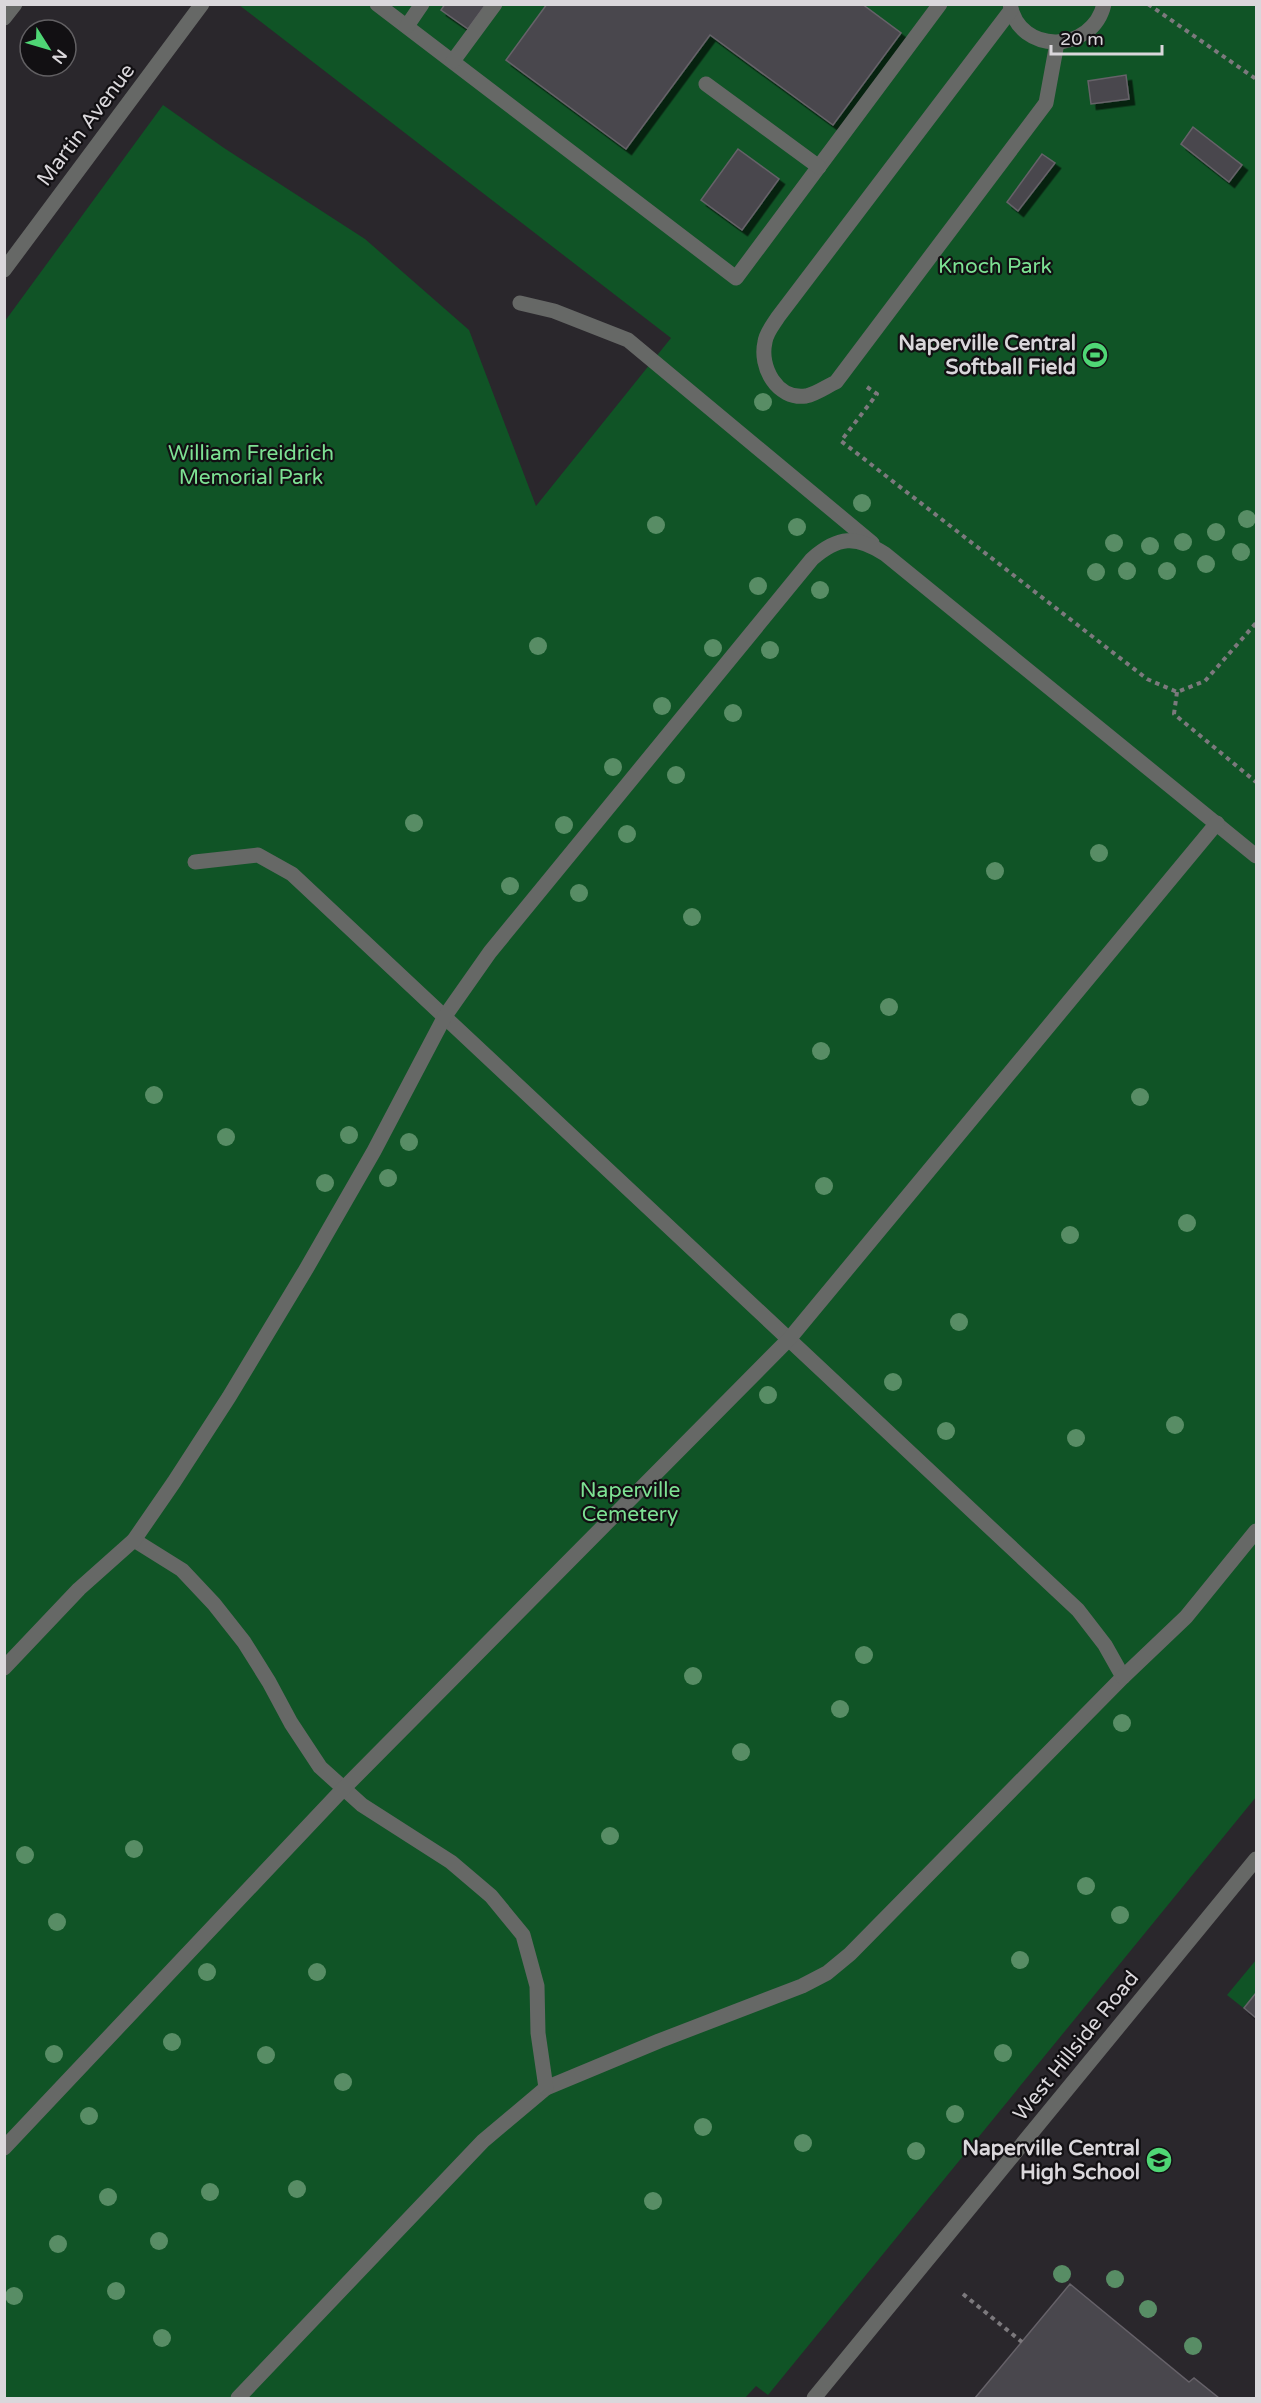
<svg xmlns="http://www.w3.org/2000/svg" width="1261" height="2403" font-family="'Varela Round',sans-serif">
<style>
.green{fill:#105426}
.building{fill:#4a474d;stroke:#666269;stroke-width:1.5;filter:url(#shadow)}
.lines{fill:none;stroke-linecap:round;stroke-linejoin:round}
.path{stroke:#7c797d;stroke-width:4;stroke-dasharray:4.5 4.5;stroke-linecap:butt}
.minor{stroke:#666866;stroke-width:15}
.tree{fill:#588d65}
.labels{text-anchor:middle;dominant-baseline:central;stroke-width:4.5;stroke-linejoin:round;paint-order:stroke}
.street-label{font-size:21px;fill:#dad7db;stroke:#121013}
.park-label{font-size:21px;fill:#7de193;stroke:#121013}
.poi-label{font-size:21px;font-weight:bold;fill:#dad7db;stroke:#121013;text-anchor:end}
</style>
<defs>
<filter id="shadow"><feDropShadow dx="5.5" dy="5.5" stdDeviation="0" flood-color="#0009"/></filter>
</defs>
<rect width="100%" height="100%" fill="#2a272c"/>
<g class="green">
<polygon points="239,5 1256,5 1256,1797 768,2395 756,2386 745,2398 5,2398 5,321 163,105 224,148 365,239 469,330 536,506 671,338"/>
<polygon points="1256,1960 1256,2018 1227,1995"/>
</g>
<g class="building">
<polygon points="445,4 486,4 468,29 441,10"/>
<polygon points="547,4 862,4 901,33 833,125 710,35 626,149 506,60"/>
<polygon points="1126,75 1129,99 1091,104 1088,81"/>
<polygon points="1193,127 1242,165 1229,182 1181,144"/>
<polygon points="738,149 779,179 742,230 701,200"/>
<polygon points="1042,154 1055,163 1018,211 1007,202"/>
<polygon points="1256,1993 1256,2018 1244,2008"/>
<polygon points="1070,2284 1189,2382 1194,2378 1219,2398 975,2398"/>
</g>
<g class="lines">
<g class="path">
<polyline points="1148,4 1256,79"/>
<polyline points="867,387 877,394 841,441 1147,679 1177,692 1205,681 1256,623"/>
<polyline points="1177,692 1174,714 1256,782"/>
<polyline points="963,2294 1022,2342"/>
</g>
<g class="minor">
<polyline points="377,4 736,278 940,4"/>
<path d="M1010,4C1019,56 1093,53 1104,4"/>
<path d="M1011,10L778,317C773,325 766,333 765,342C759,367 777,400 806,396C816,394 827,386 836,382L1046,103L1057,43"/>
<polyline points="4,18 15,4"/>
<polyline points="407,26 422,4"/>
<polyline points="453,61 495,4"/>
<polyline points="706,84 819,167"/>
<polyline points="4,270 202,4"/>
<polyline points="520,303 554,311 628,340 872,543"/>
<polyline points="195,862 258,855 292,874 1078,1610 1105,1645 1123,1677 850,1954 827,1973 802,1986 659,2041 546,2088 483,2141 238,2398"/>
<polyline points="134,1540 182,1570 214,1604 244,1642 269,1682 291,1723 320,1767 362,1805 451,1862 491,1896 523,1935 537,1986 538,2033 546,2088"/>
<path d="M4,1668L79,1589L134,1540L174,1482L229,1397L305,1271L374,1151L445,1016L490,952L812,559C838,536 856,535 885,554L1256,856"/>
<polyline points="1123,1677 1186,1617 1256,1531"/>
<polyline points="4,2148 344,1788 790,1338 1217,823"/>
<polyline points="814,2398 1256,1859"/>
</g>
</g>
<g class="tree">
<circle cx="763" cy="402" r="9"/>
<circle cx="862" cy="503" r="9"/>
<circle cx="1247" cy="519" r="9"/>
<circle cx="656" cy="525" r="9"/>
<circle cx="797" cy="527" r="9"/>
<circle cx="1216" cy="532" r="9"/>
<circle cx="1183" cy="542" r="9"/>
<circle cx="1114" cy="543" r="9"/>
<circle cx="1150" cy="546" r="9"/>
<circle cx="1241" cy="552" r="9"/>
<circle cx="1206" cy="564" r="9"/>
<circle cx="1127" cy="571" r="9"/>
<circle cx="1167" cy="571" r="9"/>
<circle cx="1096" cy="572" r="9"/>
<circle cx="758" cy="586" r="9"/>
<circle cx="820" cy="590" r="9"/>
<circle cx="538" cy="646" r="9"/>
<circle cx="713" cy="648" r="9"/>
<circle cx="770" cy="650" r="9"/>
<circle cx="662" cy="706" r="9"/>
<circle cx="733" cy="713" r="9"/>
<circle cx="613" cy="767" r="9"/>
<circle cx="676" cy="775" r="9"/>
<circle cx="414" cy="823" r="9"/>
<circle cx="564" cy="825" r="9"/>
<circle cx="627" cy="834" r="9"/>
<circle cx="1099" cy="853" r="9"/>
<circle cx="995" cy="871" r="9"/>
<circle cx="510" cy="886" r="9"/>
<circle cx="579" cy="893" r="9"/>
<circle cx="692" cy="917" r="9"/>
<circle cx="889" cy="1007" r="9"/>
<circle cx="821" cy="1051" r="9"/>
<circle cx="154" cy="1095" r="9"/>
<circle cx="1140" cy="1097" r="9"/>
<circle cx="349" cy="1135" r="9"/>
<circle cx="226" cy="1137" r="9"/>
<circle cx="409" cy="1142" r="9"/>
<circle cx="388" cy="1178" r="9"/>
<circle cx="325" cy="1183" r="9"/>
<circle cx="824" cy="1186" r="9"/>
<circle cx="1187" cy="1223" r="9"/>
<circle cx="1070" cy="1235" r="9"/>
<circle cx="959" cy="1322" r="9"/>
<circle cx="893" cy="1382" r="9"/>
<circle cx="768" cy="1395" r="9"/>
<circle cx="1175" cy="1425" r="9"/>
<circle cx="946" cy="1431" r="9"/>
<circle cx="1076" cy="1438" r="9"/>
<circle cx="864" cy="1655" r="9"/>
<circle cx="693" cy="1676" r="9"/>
<circle cx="840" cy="1709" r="9"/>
<circle cx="1122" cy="1723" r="9"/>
<circle cx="741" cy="1752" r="9"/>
<circle cx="610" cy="1836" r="9"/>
<circle cx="134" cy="1849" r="9"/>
<circle cx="25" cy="1855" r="9"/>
<circle cx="1086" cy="1886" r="9"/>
<circle cx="1120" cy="1915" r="9"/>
<circle cx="57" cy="1922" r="9"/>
<circle cx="1020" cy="1960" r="9"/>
<circle cx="207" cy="1972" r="9"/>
<circle cx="317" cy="1972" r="9"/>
<circle cx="172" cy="2042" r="9"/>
<circle cx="1003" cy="2053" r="9"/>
<circle cx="54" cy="2054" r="9"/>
<circle cx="266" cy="2055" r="9"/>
<circle cx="343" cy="2082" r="9"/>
<circle cx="955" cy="2114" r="9"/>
<circle cx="89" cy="2116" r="9"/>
<circle cx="703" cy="2127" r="9"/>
<circle cx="803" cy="2143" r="9"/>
<circle cx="916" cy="2151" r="9"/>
<circle cx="297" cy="2189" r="9"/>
<circle cx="210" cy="2192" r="9"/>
<circle cx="108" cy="2197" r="9"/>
<circle cx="653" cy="2201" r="9"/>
<circle cx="159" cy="2241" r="9"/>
<circle cx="58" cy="2244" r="9"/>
<circle cx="1062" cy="2274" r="9"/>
<circle cx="1115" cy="2279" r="9"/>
<circle cx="116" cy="2291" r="9"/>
<circle cx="14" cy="2296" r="9"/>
<circle cx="1148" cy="2309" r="9"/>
<circle cx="162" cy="2338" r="9"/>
<circle cx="1193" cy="2346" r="9"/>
</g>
<defs>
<symbol id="stadium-disc" viewBox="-11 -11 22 22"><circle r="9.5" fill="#4fd675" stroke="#121013"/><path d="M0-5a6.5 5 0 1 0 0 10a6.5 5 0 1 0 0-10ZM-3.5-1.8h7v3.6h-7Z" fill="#111"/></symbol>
<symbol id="school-disc" viewBox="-11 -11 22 22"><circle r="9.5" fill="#4fd675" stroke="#121013"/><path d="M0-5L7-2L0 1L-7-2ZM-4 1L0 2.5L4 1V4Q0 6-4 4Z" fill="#111"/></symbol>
</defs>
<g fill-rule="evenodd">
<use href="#stadium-disc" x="1080" y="340" width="30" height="30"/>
<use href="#school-disc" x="1144" y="2145" width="30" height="30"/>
</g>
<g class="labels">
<g class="street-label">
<text transform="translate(86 125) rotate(-53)">Martin Avenue</text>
<text transform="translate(1076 2046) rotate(-51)">West Hillside Road</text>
</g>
<g class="park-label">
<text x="995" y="266">Knoch Park</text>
<text x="251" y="453">William Freidrich<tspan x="251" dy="24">Memorial Park</tspan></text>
<text x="630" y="1490">Naperville<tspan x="630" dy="24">Cemetery</tspan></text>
</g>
<g class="poi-label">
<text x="1076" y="343">Naperville Central<tspan x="1076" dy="24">Softball Field</tspan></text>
<text x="1140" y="2148">Naperville Central<tspan x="1140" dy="24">High School</tspan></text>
</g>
</g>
<rect width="1261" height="2403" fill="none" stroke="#dad7db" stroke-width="12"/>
<g transform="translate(48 48) rotate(127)"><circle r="28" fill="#121013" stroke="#626063" stroke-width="1.5"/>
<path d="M0-4.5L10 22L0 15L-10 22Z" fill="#4fd675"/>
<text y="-9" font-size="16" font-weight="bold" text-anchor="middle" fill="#dad7db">N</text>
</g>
<path d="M1051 45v9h111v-9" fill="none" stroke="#dad7db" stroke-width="3"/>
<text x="1060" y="45" font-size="18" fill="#dad7db" stroke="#121013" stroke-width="4.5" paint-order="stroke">20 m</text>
</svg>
